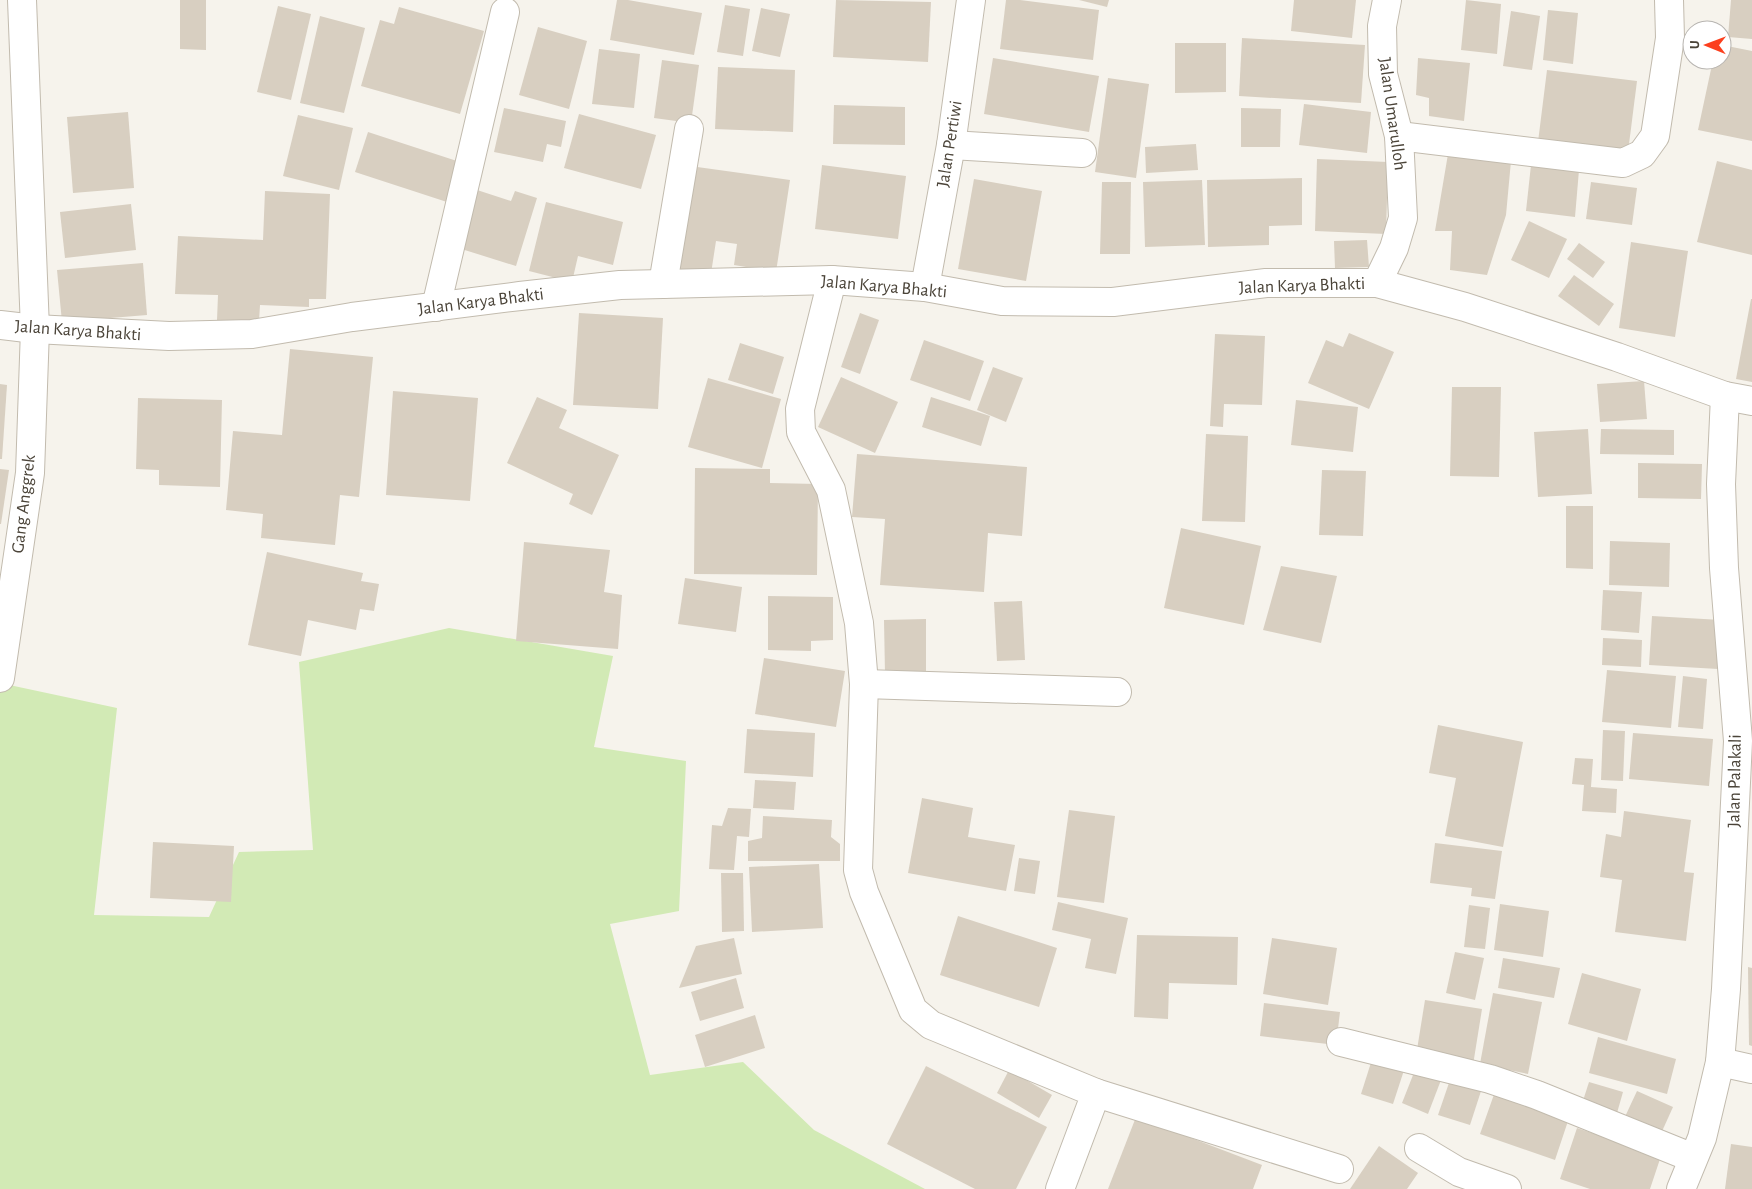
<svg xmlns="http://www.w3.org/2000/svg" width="1752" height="1189" font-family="'Alegreya Sans',sans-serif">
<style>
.green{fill:#d2eab5}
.building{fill:#d8cfc1}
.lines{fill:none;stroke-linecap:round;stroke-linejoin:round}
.minor-casing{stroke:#c2bbae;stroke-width:30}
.minor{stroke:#fff;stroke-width:28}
.labels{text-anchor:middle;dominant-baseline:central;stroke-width:4;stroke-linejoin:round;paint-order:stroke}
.street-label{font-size:18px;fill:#4b4439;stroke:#fff}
</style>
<rect width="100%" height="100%" fill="#f6f3ec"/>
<polygon class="green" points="449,628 613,656 594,747 686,761 679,911 610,924 650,1075 743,1062 814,1130 925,1189 0,1189 0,683 117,708 94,915 209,917 239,852 313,850 299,662"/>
<g class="building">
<polygon points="180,0 206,0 206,50 180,49"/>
<polygon points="617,0 628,0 702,13 694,55 610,40"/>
<polygon points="836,0 931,2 928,62 833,57"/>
<polygon points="1006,0 1020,0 1099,10 1093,60 1000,49"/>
<polygon points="1079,0 1109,0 1107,7"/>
<polygon points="1294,0 1356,0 1352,38 1291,31"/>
<polygon points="1466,0 1501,4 1497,54 1461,50"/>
<polygon points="1731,0 1752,0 1752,39 1728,37"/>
<polygon points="725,5 750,9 743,56 717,52"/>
<polygon points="278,6 311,14 291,100 257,92"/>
<polygon points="399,7 484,31 460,114 361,86 380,20 394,24"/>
<polygon points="761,8 790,14 780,57 752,51"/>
<polygon points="1548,10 1578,13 1573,64 1543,60"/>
<polygon points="1511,11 1540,16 1532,70 1503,66"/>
<polygon points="320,16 365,28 344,113 300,103"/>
<polygon points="538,27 587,41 569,109 519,95"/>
<polygon points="1242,38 1365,45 1361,103 1239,96"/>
<polygon points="1175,43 1226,43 1226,92 1175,93"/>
<polygon points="1722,45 1752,51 1752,141 1698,130 1713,60 1722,60"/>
<polygon points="599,49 640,54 634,108 592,104"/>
<polygon points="993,58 1099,76 1089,132 984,114"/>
<polygon points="1418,58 1470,63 1464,121 1429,116 1429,98 1416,95"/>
<polygon points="662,60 699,65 691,123 654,118"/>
<polygon points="718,67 795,70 793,132 715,129"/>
<polygon points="1547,70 1637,81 1628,152 1538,142"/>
<polygon points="1108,78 1149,84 1136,178 1095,172"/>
<polygon points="1304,104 1371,112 1367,153 1299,145"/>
<polygon points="834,105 905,107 905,145 833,144"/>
<polygon points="504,108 566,121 561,147 547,144 543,162 494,152"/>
<polygon points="1241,108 1281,109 1280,147 1241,147"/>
<polygon points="128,112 134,188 73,193 67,117"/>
<polygon points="579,114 656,135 641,189 564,168"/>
<polygon points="298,115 353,128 339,190 283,176"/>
<polygon points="368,132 463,163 450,203 355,172"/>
<polygon points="1196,144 1198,170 1146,173 1145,147"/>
<polygon points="1448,154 1511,161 1506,215 1487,275 1450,270 1452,231 1435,231"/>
<polygon points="1317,159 1388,162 1386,234 1315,231"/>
<polygon points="1717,161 1752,170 1752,255 1697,242"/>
<polygon points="822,165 906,176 898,239 815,229"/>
<polygon points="1531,165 1579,170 1575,217 1526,211"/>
<polygon points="690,166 790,180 776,272 734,265 737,244 716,241 710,280 674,274"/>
<polygon points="1302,178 1302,225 1269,226 1269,245 1208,247 1207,180"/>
<polygon points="974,179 1042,191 1026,281 958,269"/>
<polygon points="1202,180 1205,245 1145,247 1143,182"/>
<polygon points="1102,182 1131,182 1130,254 1100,254"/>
<polygon points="1591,182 1637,188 1632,225 1586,219"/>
<polygon points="474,189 511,201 515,191 537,198 516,266 455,247"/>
<polygon points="265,191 330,194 326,299 309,299 309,307 260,305 259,321 217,320 218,295 175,294 178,236 263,240"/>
<polygon points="546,202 623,222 613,265 578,256 572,282 529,271"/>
<polygon points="131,204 136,250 65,258 60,212"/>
<polygon points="1529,221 1567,239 1549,278 1511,260"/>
<polygon points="1367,240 1369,267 1335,268 1334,241"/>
<polygon points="1631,242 1688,251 1675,337 1619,328"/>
<polygon points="1579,243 1605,262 1593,278 1567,259"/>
<polygon points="143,263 147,315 62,322 57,270"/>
<polygon points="1574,275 1614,304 1599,326 1558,296"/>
<polygon points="1751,299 1752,299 1752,382 1736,379"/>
<polygon points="579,313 663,318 658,409 573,405"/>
<polygon points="860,313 879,320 860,374 841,367"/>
<polygon points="1349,333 1394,352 1369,409 1308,383 1326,340 1343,347"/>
<polygon points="1215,334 1265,336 1262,405 1224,404 1223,427 1210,426"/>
<polygon points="924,340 984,361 970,401 910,380"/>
<polygon points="740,343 784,357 773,394 728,380"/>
<polygon points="290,349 373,357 359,497 340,495 335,545 261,538 263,514 226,510 233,431 282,435"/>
<polygon points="993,367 1023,378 1006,422 977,410"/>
<polygon points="841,377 898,402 875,453 818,427"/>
<polygon points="708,378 781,399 762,468 688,447"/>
<polygon points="1644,381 1647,419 1600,422 1597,384"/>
<polygon points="0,384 7,385 2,459 0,459"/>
<polygon points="1452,387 1501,387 1499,477 1450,476"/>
<polygon points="393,391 478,398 470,501 386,495"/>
<polygon points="537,397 567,410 559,428 619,455 592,515 569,504 573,494 507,463"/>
<polygon points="931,397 990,416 981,446 922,427"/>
<polygon points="138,398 222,400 220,487 159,485 159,470 136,469"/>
<polygon points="1296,400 1358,407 1353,452 1291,445"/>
<polygon points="1588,429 1592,494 1538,497 1534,432"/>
<polygon points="1601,429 1674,430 1674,455 1600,454"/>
<polygon points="1206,434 1248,436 1245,522 1202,521"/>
<polygon points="857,454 1027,467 1022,536 988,533 984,592 880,585 885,519 852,517"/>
<polygon points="1638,463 1702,464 1701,499 1638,498"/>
<polygon points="695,468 770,469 770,483 818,484 817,575 694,574"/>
<polygon points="0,469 9,470 1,524 0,524"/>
<polygon points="1322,470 1366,471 1363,536 1319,535"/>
<polygon points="1566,506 1593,506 1593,569 1566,568"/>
<polygon points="1181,528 1261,546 1244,625 1164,608"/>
<polygon points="1610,541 1670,543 1669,587 1609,585"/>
<polygon points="524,542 610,550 604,592 622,595 618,649 516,641"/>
<polygon points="267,552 363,573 361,581 379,584 374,611 360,609 356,630 308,620 301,656 248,645"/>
<polygon points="1281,566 1337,576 1321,643 1263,630"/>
<polygon points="685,578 742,587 736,632 678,624"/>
<polygon points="1603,590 1642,592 1639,633 1601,630"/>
<polygon points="768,596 833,597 833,640 811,641 811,651 768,650"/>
<polygon points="1022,601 1025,660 997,661 994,602"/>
<polygon points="1652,616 1721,620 1718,669 1649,665"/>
<polygon points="926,619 926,673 885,674 884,620"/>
<polygon points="1603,638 1642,640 1641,667 1602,665"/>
<polygon points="764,658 845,671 836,727 755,714"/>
<polygon points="1607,670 1676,676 1671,728 1602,722"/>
<polygon points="1683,676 1707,679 1703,729 1678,727"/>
<polygon points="1438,725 1523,742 1503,847 1445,836 1456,778 1429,773"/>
<polygon points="747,729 815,733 813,777 744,773"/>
<polygon points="1603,730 1625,731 1623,781 1601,780"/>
<polygon points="1633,733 1713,739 1709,786 1629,779"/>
<polygon points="1575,758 1593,759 1591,787 1617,789 1616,813 1582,811 1584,785 1572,784"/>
<polygon points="755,780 796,782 794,810 753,808"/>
<polygon points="922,798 973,808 968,837 1015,845 1006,891 908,873"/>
<polygon points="728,808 751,809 749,837 737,836 734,870 709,869 712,825 722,826"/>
<polygon points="1069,810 1115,816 1104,903 1057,897"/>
<polygon points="1624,811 1691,820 1684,872 1694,873 1686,941 1615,932 1622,880 1600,877 1606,834 1621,837"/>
<polygon points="763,816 832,820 831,837 840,844 840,861 748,861 748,841 762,838"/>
<polygon points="153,842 234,846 231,902 150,898"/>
<polygon points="1435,843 1502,851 1495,899 1471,896 1472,888 1430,883"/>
<polygon points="1019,858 1040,861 1035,894 1014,891"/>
<polygon points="819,864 823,928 752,932 749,867"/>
<polygon points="721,873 743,873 744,931 722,932"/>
<polygon points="1058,902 1128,918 1116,974 1085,968 1091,939 1052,930"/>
<polygon points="1500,904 1549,911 1543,957 1494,950"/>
<polygon points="1469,905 1490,908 1485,949 1464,947"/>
<polygon points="958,916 1057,948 1039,1007 940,975"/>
<polygon points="1137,935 1238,937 1237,985 1169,983 1168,1019 1134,1017"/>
<polygon points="734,938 742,974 679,988 696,946"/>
<polygon points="1272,938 1337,948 1328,1005 1263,994"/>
<polygon points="1455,952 1484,958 1475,1000 1446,993"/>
<polygon points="1503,958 1560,968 1554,998 1498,988"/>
<polygon points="1748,967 1752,968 1752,1046 1749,1045"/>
<polygon points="1582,973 1641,989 1627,1041 1568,1024"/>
<polygon points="736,978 744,1008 700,1021 691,992"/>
<polygon points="1493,993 1542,1002 1528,1074 1480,1064"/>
<polygon points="1425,1000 1482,1009 1473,1065 1416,1056"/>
<polygon points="1264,1003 1340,1012 1336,1045 1260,1036"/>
<polygon points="755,1015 765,1048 705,1067 695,1035"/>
<polygon points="1598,1037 1676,1059 1667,1094 1589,1073"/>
<polygon points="1375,1050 1407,1061 1393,1104 1361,1094"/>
<polygon points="926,1066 1047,1127 1016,1189 975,1189 887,1144"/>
<polygon points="1009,1070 1052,1095 1039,1118 997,1093"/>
<polygon points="1415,1070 1441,1080 1428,1114 1402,1103"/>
<polygon points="1451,1077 1482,1088 1470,1125 1438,1115"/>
<polygon points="1589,1082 1623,1092 1615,1120 1580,1110"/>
<polygon points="1497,1086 1571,1112 1555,1160 1480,1134"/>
<polygon points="1637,1091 1673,1107 1659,1138 1623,1121"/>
<polygon points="1136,1117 1262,1165 1253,1189 1108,1189"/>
<polygon points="1577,1128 1661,1156 1650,1189 1590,1189 1560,1179"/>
<polygon points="1731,1144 1752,1147 1752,1189 1725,1189"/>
<polygon points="1379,1146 1418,1173 1407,1189 1350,1189"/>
</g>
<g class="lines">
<defs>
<g id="minor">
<polyline points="1399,136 1623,163 1642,154 1655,136 1670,38 1669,0"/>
<polyline points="951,145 1082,153"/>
<polyline points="832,280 800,409 801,432 831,490 859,623 864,684 858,870 864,892 913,1010 931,1025 1096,1093 1060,1189"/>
<polyline points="1377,283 1394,248 1403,218 1399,136 1383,74 1382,26 1387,0"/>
<polyline points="663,284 689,129"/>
<polyline points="925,287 951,145 971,0"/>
<polyline points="436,307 505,12"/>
<polyline points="0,325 35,329 169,336 252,334 352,317 520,296 620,285 663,284 832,280 925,287 1002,301 1113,302 1266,283 1377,283 1465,307 1617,357 1725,396 1752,401"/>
<polyline points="0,678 30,473 35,329 22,0"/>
<polyline points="864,684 1117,692"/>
<polyline points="1341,1042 1490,1079 1537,1095 1693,1158"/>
<polyline points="1720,1062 1752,1069"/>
<polyline points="1096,1093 1339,1169"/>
<polyline points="1419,1148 1459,1172 1507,1189"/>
<polyline points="1681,1189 1702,1138 1720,1062 1726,989 1738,741 1724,568 1721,484 1725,396"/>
</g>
</defs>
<use href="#minor" class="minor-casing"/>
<use href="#minor" class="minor"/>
</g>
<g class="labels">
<g class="street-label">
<text transform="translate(1392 114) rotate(82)">Jalan Umarulloh</text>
<text transform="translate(950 144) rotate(-81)">Jalan Pertiwi</text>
<text transform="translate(1302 286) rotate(-2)">Jalan Karya Bhakti</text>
<text transform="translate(884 287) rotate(5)">Jalan Karya Bhakti</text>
<text transform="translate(481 302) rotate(-7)">Jalan Karya Bhakti</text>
<text transform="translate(78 331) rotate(4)">Jalan Karya Bhakti</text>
<text transform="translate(24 504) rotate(-83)">Gang Anggrek</text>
<text transform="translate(1735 781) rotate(-89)">Jalan Palakali</text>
</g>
</g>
<g transform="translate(1707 45) rotate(271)"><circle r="24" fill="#ffffff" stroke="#b7b4b0"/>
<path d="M0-4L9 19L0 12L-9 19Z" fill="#fc3f1d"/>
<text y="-8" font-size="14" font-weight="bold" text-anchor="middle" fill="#4b4439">U</text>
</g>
</svg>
